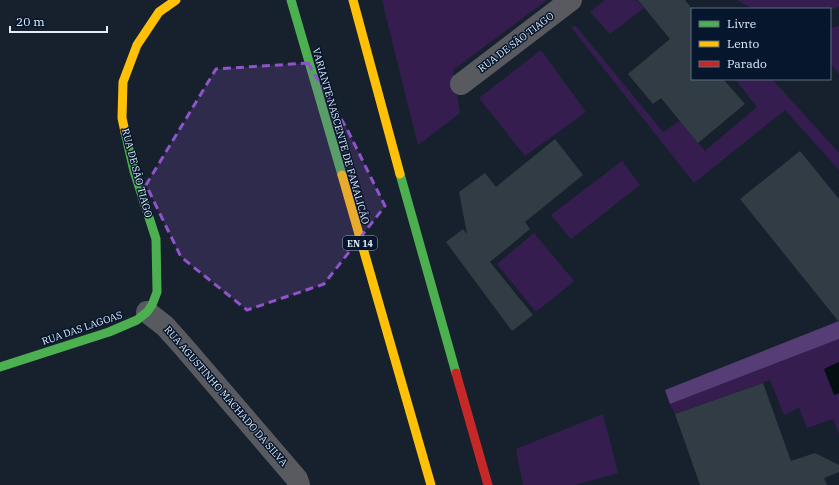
<svg xmlns="http://www.w3.org/2000/svg" width="839" height="485" font-family="'IBM Plex Serif',serif">
<style>
.green{fill:#351e4f}
.forest{fill:#563d75}
.water{fill:#040f12}
.building{fill:#313c45}
.lines{fill:none;stroke-linecap:round;stroke-linejoin:round}
.street{stroke:#585a60;stroke-width:22}
.fast{stroke:#4caf50;stroke-width:9}
.slow{stroke:#ffc107;stroke-width:9}
.jam{stroke:#c62828;stroke-width:9}
.marked{fill:#8f53cb;fill-opacity:0.2;stroke:#8f53cb;stroke-width:3;stroke-dasharray:8 5;stroke-linejoin:round}
.labels{text-anchor:middle;dominant-baseline:central;stroke-width:3;stroke-linejoin:round;paint-order:stroke}
.shield{fill:#06162c;stroke:#9facbe;stroke-width:1}
.shield-label{font-size:9px;font-weight:bold;fill:#e1edfc}
.street-label{font-size:10px;fill:#e1edfc;stroke:#06162c}
</style>
<rect width="100%" height="100%" fill="#17212d"/>
<g class="green">
<polygon points="382,0 547,0 453,70 460,113 418,145"/>
<polygon points="605,0 637,0 644,8 610,34 590,12"/>
<polygon points="737,0 839,0 839,7 830,10 753,9"/>
<polygon points="576,26 663,132 680,121 705,151 757,107 735,79 772,79 839,153 839,170 785,110 694,183 571,27"/>
<polygon points="839,26 839,74 830,63 830,28"/>
<polygon points="541,50 586,112 525,156 479,98"/>
<polygon points="622,161 640,185 571,239 551,215"/>
<polygon points="534,233 574,281 536,312 497,264"/>
<polygon points="839,339 839,362 824,369 835,395 839,393 839,434 833,419 807,428 799,408 784,415 770,380 675,414 670,404"/>
<polygon points="603,414 618,473 575,485 523,485 516,449"/>
</g>
<polygon class="forest" points="839,321 839,339 670,404 665,390"/>
<polygon class="water" points="839,362 839,393 834,395 824,369"/>
<g class="building">
<polygon points="638,0 685,0 692,9 692,79 723,79 745,104 698,143 661,98 653,104 628,74 670,39"/>
<polygon points="555,139 583,175 525,222 530,229 490,262 533,315 512,331 446,242 463,229 467,234 459,192 485,173 496,187"/>
<polygon points="800,151 839,199 839,322 740,199"/>
<polygon points="763,383 791,461 815,453 839,465 839,472 824,478 827,485 700,485 675,414"/>
</g>
<g class="lines">
<g class="street">
<polyline points="461,84 571,0"/>
<polyline points="147,312 165,326 182,345 297,479 299,485"/>
</g>
<g class="fast">
<polyline points="291,0 342,175"/>
<polyline points="400,174 456,373"/>
<polyline points="0,367 109,332 137,320 147,312 152,305 157,292 156,239 134,171 125,132"/>
</g>
<g class="slow">
<polyline points="353,0 400,174"/>
<polyline points="125,132 122,118 123,82 137,45 159,12 176,0"/>
<polyline points="342,175 431,485"/>
</g>
<polyline class="jam" points="456,373 488,485"/>
</g>
<path class="marked" d="M308,63L347,129L385,206L324,284L247,310L181,257L146,185L216,69Z"/>
<g class="labels">
<rect class="shield" x="343" y="236" width="34" height="14" rx="3"/>
<g class="shield-label">
<text x="360" y="243">EN 14</text>
</g>
<g class="street-label">
<text transform="translate(516 42) rotate(-37)">RUA DE SÃO TIAGO</text>
<text transform="translate(341 136) rotate(74)">VARIANTE NASCENTE DE FAMALICÃO</text>
<text transform="translate(137 173) rotate(75)">RUA DE SÃO TIAGO</text>
<text transform="translate(82 328) rotate(-19)">RUA DAS LAGOAS</text>
<text transform="translate(226 396) rotate(49)">RUA AGUSTINHO MACHADO DA SILVA</text>
</g>
</g>
<rect x="691" y="8" width="140" height="72" fill="#06162c" stroke="#5e6c7f"/>
<rect x="699" y="21" width="20" height="6" fill="#4caf50" stroke="#5e6c7f"/>
<text x="727" y="28" font-size="12" fill="#e1edfc">Livre</text>
<rect x="699" y="41" width="20" height="6" fill="#ffc107" stroke="#5e6c7f"/>
<text x="727" y="48" font-size="12" fill="#e1edfc">Lento</text>
<rect x="699" y="61" width="20" height="6" fill="#c62828" stroke="#5e6c7f"/>
<text x="727" y="68" font-size="12" fill="#e1edfc">Parado</text>
<path d="M10 26v6h97v-6" fill="none" stroke="#e1edfc" stroke-width="2"/>
<text x="16" y="26" font-size="12" fill="#e1edfc" stroke="#06162c" stroke-width="3" paint-order="stroke">20 m</text>
</svg>
